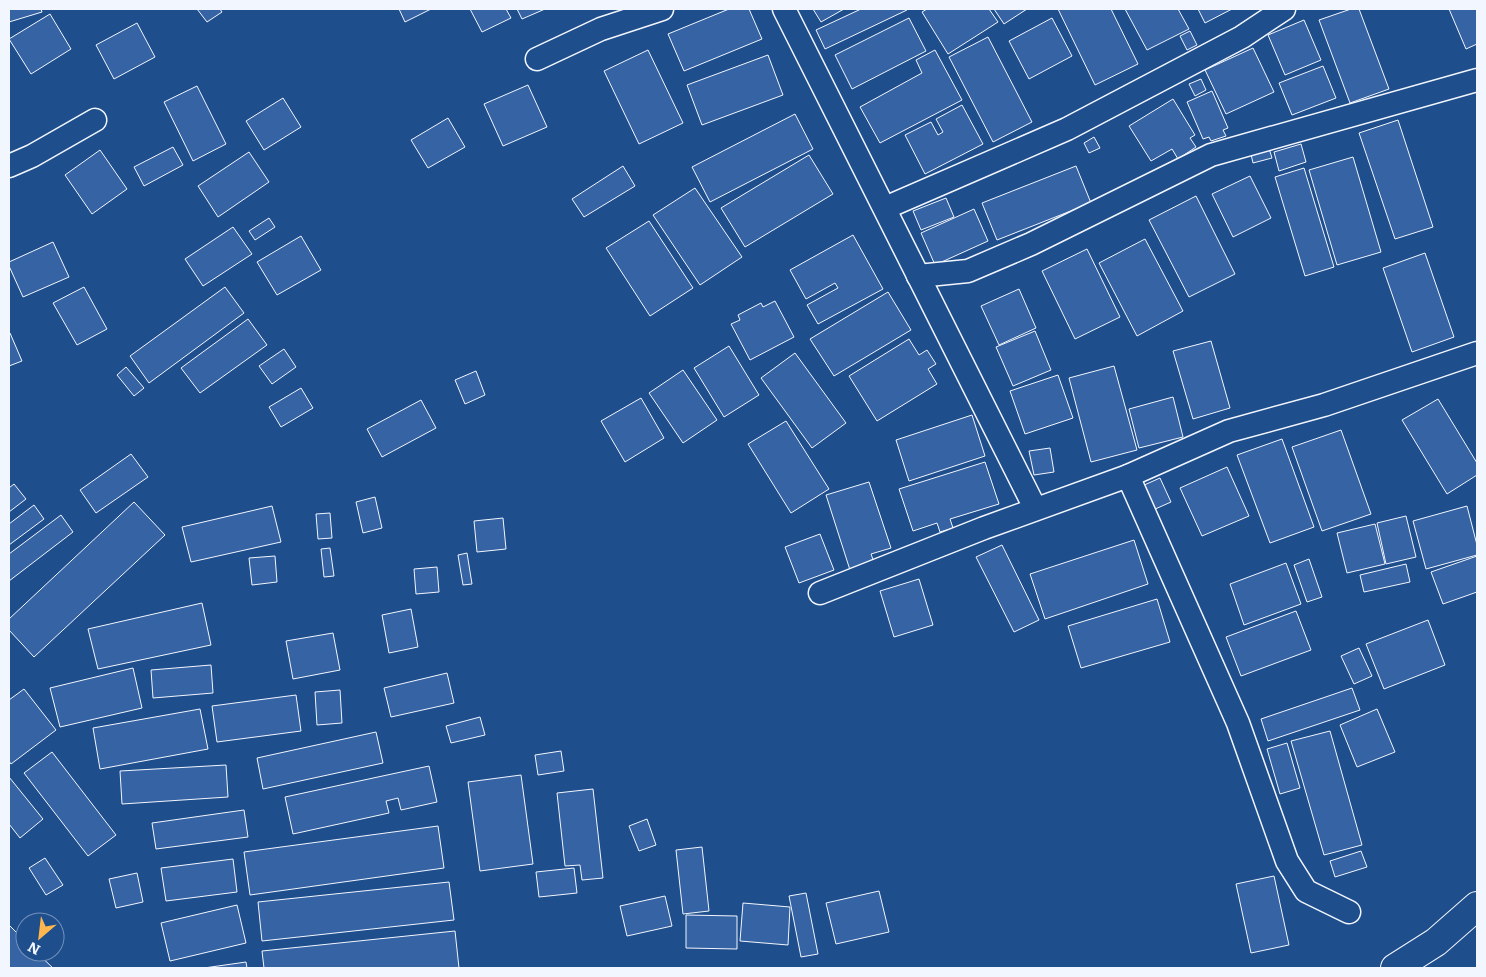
<svg xmlns="http://www.w3.org/2000/svg" width="1486" height="977" font-family="Literata,serif">
<style>
.building{fill:#3563a3;stroke:#f2f6ff}
.lines{fill:none;stroke-linecap:round;stroke-linejoin:round}
.minor-casing{stroke:#f2f6ff;stroke-width:25}
.secondary-casing{stroke:#f2f6ff;stroke-width:30}
.minor{stroke:#1f4e8c;stroke-width:22}
.secondary{stroke:#1f4e8c;stroke-width:28}
</style>
<rect width="100%" height="100%" fill="#1f4e8c"/>
<g class="building">
<polygon points="9,9 41,9 42,12 9,22"/>
<polygon points="197,9 220,9 222,12 207,22"/>
<polygon points="399,9 431,9 405,22"/>
<polygon points="470,9 506,9 511,18 482,32"/>
<polygon points="517,9 545,9 522,19"/>
<polygon points="729,9 749,9 762,39 684,71 668,34"/>
<polygon points="813,9 844,9 821,22"/>
<polygon points="861,9 907,9 907,10 825,49 816,30"/>
<polygon points="927,9 989,9 998,22 948,54 922,12"/>
<polygon points="994,9 1027,9 1004,24"/>
<polygon points="1058,9 1111,9 1138,64 1095,85"/>
<polygon points="1125,9 1178,9 1189,29 1147,50"/>
<polygon points="1198,9 1232,9 1205,23"/>
<polygon points="1351,9 1359,9 1389,89 1350,103 1319,20"/>
<polygon points="1449,9 1477,9 1477,44 1466,49"/>
<polygon points="50,14 71,49 31,74 9,39"/>
<polygon points="909,18 926,51 852,89 835,55"/>
<polygon points="1052,18 1072,56 1029,79 1009,41"/>
<polygon points="1304,20 1321,60 1285,75 1268,35"/>
<polygon points="137,23 155,57 114,79 96,45"/>
<polygon points="1190,31 1197,45 1187,50 1180,36"/>
<polygon points="988,37 1032,122 993,142 949,57"/>
<polygon points="1253,48 1274,92 1226,114 1205,70"/>
<polygon points="648,50 683,123 639,144 604,71"/>
<polygon points="935,50 962,100 880,143 860,107 922,73 916,60"/>
<polygon points="768,55 783,95 702,125 687,85"/>
<polygon points="1323,66 1336,98 1292,115 1279,83"/>
<polygon points="1201,79 1206,90 1195,96 1189,84"/>
<polygon points="528,85 547,127 503,146 484,104"/>
<polygon points="197,86 226,144 193,161 164,102"/>
<polygon points="1212,91 1228,128 1223,130 1226,136 1211,141 1209,137 1203,139 1187,102"/>
<polygon points="283,98 301,127 264,150 246,121"/>
<polygon points="1173,99 1195,135 1190,138 1196,147 1178,159 1172,149 1151,161 1129,126"/>
<polygon points="962,105 983,144 925,174 905,135 931,122 938,135 943,132 936,119"/>
<polygon points="795,114 813,149 710,202 692,167"/>
<polygon points="448,118 465,147 428,168 411,140"/>
<polygon points="1398,120 1433,227 1395,239 1359,133"/>
<polygon points="1094,137 1100,148 1089,153 1084,143"/>
<polygon points="1301,144 1306,162 1279,171 1274,152"/>
<polygon points="1268,145 1272,158 1253,163 1250,150"/>
<polygon points="173,147 183,165 144,186 134,167"/>
<polygon points="100,150 127,189 92,214 65,175"/>
<polygon points="249,152 269,182 218,217 198,186"/>
<polygon points="809,155 833,194 745,247 721,208"/>
<polygon points="1353,157 1381,252 1337,265 1309,170"/>
<polygon points="623,166 635,186 584,217 572,199"/>
<polygon points="1076,166 1091,203 997,240 982,203"/>
<polygon points="1304,168 1334,267 1305,276 1275,177"/>
<polygon points="1250,176 1271,218 1233,237 1212,194"/>
<polygon points="695,188 742,257 700,285 653,215"/>
<polygon points="1196,196 1235,274 1189,297 1149,220"/>
<polygon points="946,198 954,217 921,230 913,211"/>
<polygon points="974,209 988,241 935,265 921,233"/>
<polygon points="269,218 275,227 255,240 249,231"/>
<polygon points="649,221 693,288 650,316 606,248"/>
<polygon points="233,227 252,254 203,286 185,259"/>
<polygon points="853,235 883,289 818,324 807,305 838,288 835,283 806,299 790,270"/>
<polygon points="301,236 321,270 277,295 257,262"/>
<polygon points="1145,239 1183,311 1137,336 1099,263"/>
<polygon points="53,242 69,277 23,297 9,266 9,262"/>
<polygon points="1087,249 1120,317 1075,339 1042,271"/>
<polygon points="1425,253 1454,337 1412,352 1383,268"/>
<polygon points="84,287 107,329 77,345 53,303"/>
<polygon points="225,287 244,313 149,383 130,356"/>
<polygon points="1019,289 1036,328 999,345 981,306"/>
<polygon points="888,292 911,330 834,376 810,339"/>
<polygon points="775,301 794,337 750,360 731,324 740,320 738,315 761,303 763,307"/>
<polygon points="248,319 267,345 200,393 181,368"/>
<polygon points="1035,331 1051,370 1013,386 996,347"/>
<polygon points="10,333 22,361 9,366 9,334"/>
<polygon points="909,339 919,355 927,350 936,364 928,369 937,384 877,421 849,376"/>
<polygon points="1211,341 1230,408 1193,419 1173,351"/>
<polygon points="729,346 759,395 724,417 694,368"/>
<polygon points="284,349 296,367 272,384 259,366"/>
<polygon points="795,353 846,423 812,448 761,378"/>
<polygon points="1114,366 1137,450 1091,462 1069,378"/>
<polygon points="126,367 144,388 134,396 117,375"/>
<polygon points="683,370 717,420 683,443 649,393"/>
<polygon points="476,371 485,395 465,404 455,380"/>
<polygon points="1058,375 1073,418 1025,434 1010,391"/>
<polygon points="301,388 313,408 281,427 269,407"/>
<polygon points="1173,397 1183,437 1139,448 1129,409"/>
<polygon points="641,398 664,438 625,462 601,421"/>
<polygon points="1438,399 1477,463 1477,475 1447,494 1402,420"/>
<polygon points="421,400 436,428 382,457 367,429"/>
<polygon points="972,415 985,456 909,481 896,440"/>
<polygon points="786,421 829,489 791,513 748,444"/>
<polygon points="1341,430 1371,514 1322,531 1292,447"/>
<polygon points="1282,439 1314,527 1270,543 1237,455"/>
<polygon points="1050,448 1054,472 1034,475 1029,451"/>
<polygon points="131,454 148,477 96,513 80,490"/>
<polygon points="985,462 999,504 950,519 953,528 940,532 937,523 913,531 899,489"/>
<polygon points="1227,467 1249,516 1202,536 1180,488"/>
<polygon points="1160,478 1171,502 1153,510 1142,486"/>
<polygon points="869,482 891,548 871,554 874,562 850,570 826,495"/>
<polygon points="14,484 26,499 9,512 9,488"/>
<polygon points="375,497 382,528 363,533 356,502"/>
<polygon points="134,502 165,535 34,657 9,630 9,619"/>
<polygon points="34,505 44,519 9,545 9,524"/>
<polygon points="272,506 281,542 191,562 182,527"/>
<polygon points="1467,506 1477,545 1477,555 1426,569 1413,521"/>
<polygon points="330,513 332,538 318,539 316,514"/>
<polygon points="61,515 73,532 9,581 9,554"/>
<polygon points="1406,516 1416,557 1386,564 1377,523"/>
<polygon points="503,518 506,549 477,552 474,521"/>
<polygon points="1375,524 1385,564 1347,573 1337,533"/>
<polygon points="820,534 834,570 799,583 785,547"/>
<polygon points="1134,540 1148,584 1045,619 1030,574"/>
<polygon points="1002,545 1039,620 1014,632 976,557"/>
<polygon points="330,548 334,576 324,577 321,549"/>
<polygon points="467,553 472,584 463,585 458,555"/>
<polygon points="275,556 277,582 252,585 249,558"/>
<polygon points="1477,556 1477,592 1443,604 1431,572"/>
<polygon points="1309,559 1322,597 1307,602 1294,565"/>
<polygon points="1286,563 1301,604 1244,625 1230,584"/>
<polygon points="1406,564 1410,582 1364,592 1360,575"/>
<polygon points="437,567 439,592 416,594 414,569"/>
<polygon points="919,579 933,625 894,637 880,591"/>
<polygon points="1157,599 1170,642 1081,668 1068,626"/>
<polygon points="202,603 211,645 98,669 88,629"/>
<polygon points="411,609 418,647 389,653 382,615"/>
<polygon points="1296,611 1311,650 1241,676 1226,637"/>
<polygon points="1428,620 1445,665 1384,689 1366,644"/>
<polygon points="333,633 340,670 293,679 286,641"/>
<polygon points="1359,648 1372,676 1354,684 1341,656"/>
<polygon points="211,665 213,693 153,698 151,670"/>
<polygon points="133,668 142,708 60,727 50,688"/>
<polygon points="447,673 454,703 391,717 384,688"/>
<polygon points="1352,688 1360,710 1268,741 1261,719"/>
<polygon points="24,689 56,730 11,764 9,761 9,700"/>
<polygon points="340,690 342,723 317,725 315,692"/>
<polygon points="296,695 301,731 217,742 212,706"/>
<polygon points="200,709 208,749 100,769 93,728"/>
<polygon points="1377,709 1395,752 1357,767 1340,725"/>
<polygon points="480,717 485,735 451,743 446,726"/>
<polygon points="1330,731 1362,845 1324,855 1291,741"/>
<polygon points="376,732 383,763 263,789 257,758"/>
<polygon points="1287,743 1300,788 1280,794 1267,749"/>
<polygon points="561,751 564,771 538,775 535,755"/>
<polygon points="52,752 116,835 88,856 24,773"/>
<polygon points="226,765 228,797 122,804 120,771"/>
<polygon points="429,766 437,802 401,810 398,798 386,801 389,813 293,834 285,797"/>
<polygon points="521,775 533,864 480,871 468,782"/>
<polygon points="9,777 43,819 20,838 9,824"/>
<polygon points="593,789 603,878 582,880 580,865 565,866 557,793"/>
<polygon points="244,810 248,837 156,849 152,823"/>
<polygon points="647,819 656,845 639,851 629,826"/>
<polygon points="438,826 444,868 250,895 244,852"/>
<polygon points="702,847 709,911 683,914 676,850"/>
<polygon points="1361,851 1367,867 1335,877 1330,861"/>
<polygon points="45,858 63,885 46,895 29,868"/>
<polygon points="233,859 237,892 166,901 161,868"/>
<polygon points="574,868 577,893 539,897 536,872"/>
<polygon points="137,873 143,902 116,908 109,879"/>
<polygon points="1274,876 1289,945 1251,953 1236,884"/>
<polygon points="449,882 454,920 262,941 258,902"/>
<polygon points="879,891 889,932 836,944 826,903"/>
<polygon points="806,893 818,954 801,957 789,896"/>
<polygon points="665,896 672,926 627,936 620,906"/>
<polygon points="743,903 790,907 788,945 740,941"/>
<polygon points="237,905 246,943 170,961 161,923"/>
<polygon points="686,915 737,916 737,949 686,948"/>
<polygon points="9,925 25,941 25,952 36,952 53,968 9,968"/>
<polygon points="455,931 459,968 264,968 262,951"/>
<polygon points="246,962 247,968 204,968"/>
</g>
<g class="lines">
<defs>
<g id="minor">
<polyline points="784,9 1035,508"/>
<polyline points="537,59 601,29 662,9"/>
<polyline points="9,166 32,156 95,120"/>
<polyline points="885,208 1067,129 1242,37 1284,9"/>
<polyline points="918,276 968,271 1031,244 1211,155 1477,80"/>
<polyline points="1128,476 1238,723 1287,861 1306,891 1349,912"/>
<polyline points="820,593 984,528 1128,476 1229,431 1324,405 1477,353"/>
</g>
<polyline id="secondary" points="1395,968 1436,942 1477,906"/>
</defs>
<use href="#minor" class="minor-casing"/>
<use href="#secondary" class="secondary-casing"/>
<use href="#minor" class="minor"/>
<use href="#secondary" class="secondary"/>
</g>
<rect width="1486" height="977" fill="none" stroke="#f2f6ff" stroke-width="20"/>
<g transform="translate(40 937) rotate(208)"><circle r="24" fill="#1f4e8c" stroke="#7391ba"/>
<path d="M0-4L9 19L0 12L-9 19Z" fill="#ffb74d"/>
<text y="-8" font-size="14" font-weight="bold" text-anchor="middle" fill="#f2f6ff">N</text>
</g>
</svg>
